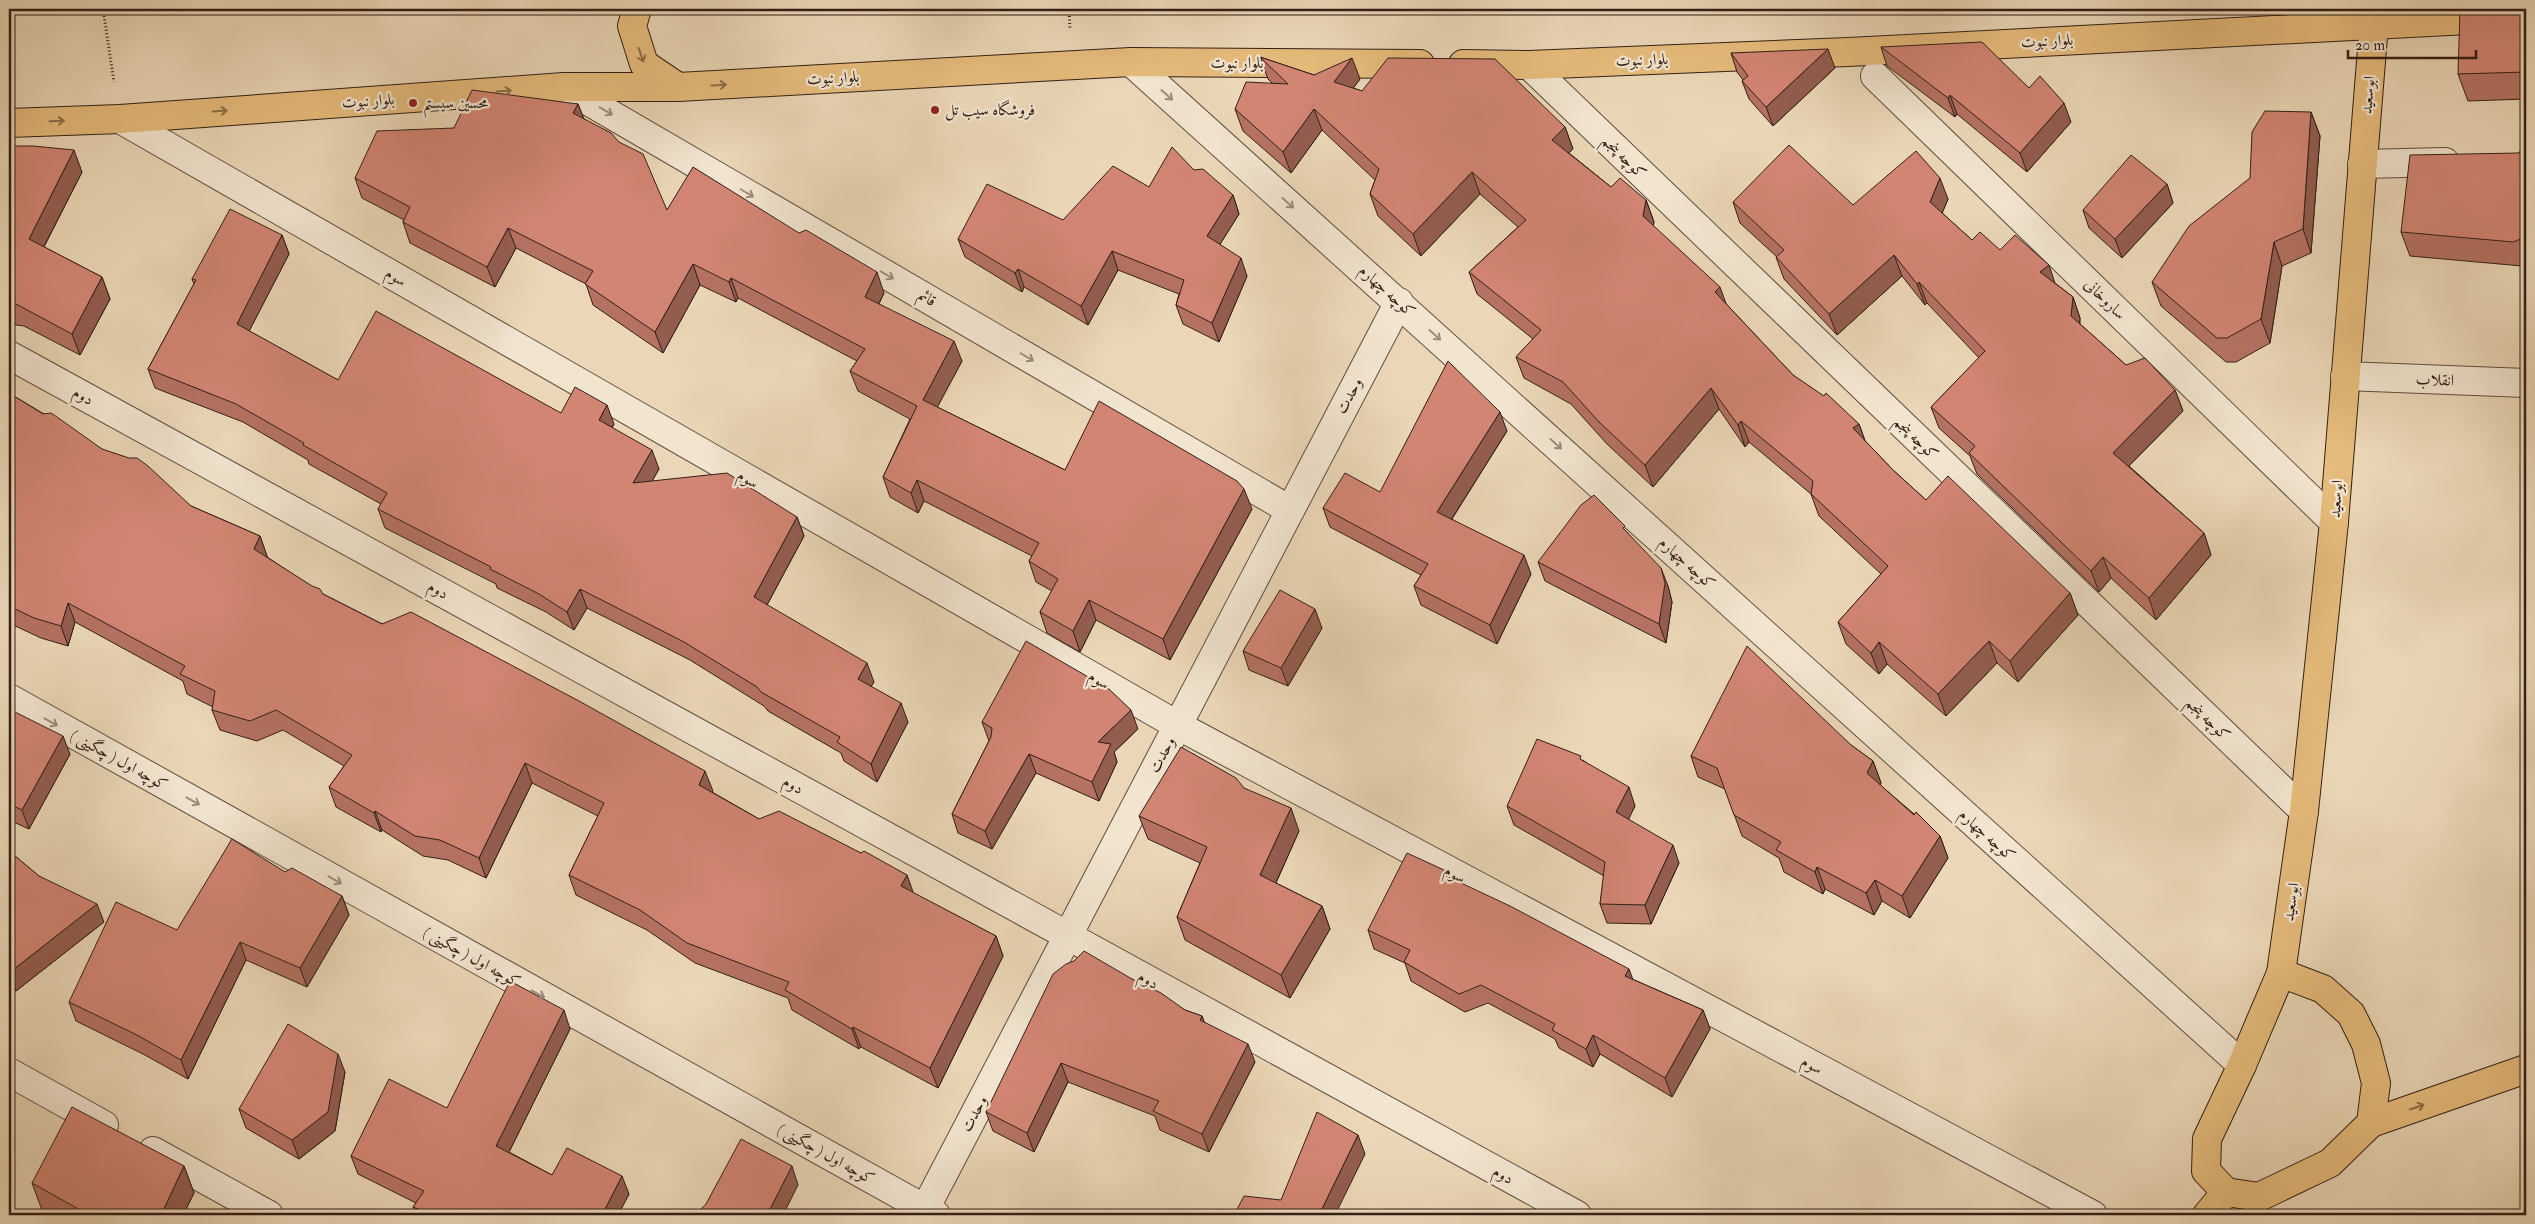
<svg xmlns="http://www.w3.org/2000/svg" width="2535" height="1224" font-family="'IM FELL Double Pica',Amiri,serif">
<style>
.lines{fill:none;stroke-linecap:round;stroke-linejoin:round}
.minor-casing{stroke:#604d3f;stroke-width:30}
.major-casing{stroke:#321f17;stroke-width:30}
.path{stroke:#321f17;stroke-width:3;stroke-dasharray:1 2.5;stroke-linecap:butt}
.minor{stroke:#f2e5d0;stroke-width:28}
.major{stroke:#e6bc7c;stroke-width:28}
.wall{fill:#b57263;stroke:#321f17}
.shaded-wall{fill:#935d50;stroke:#321f17}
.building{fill:#d28573;stroke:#321f17}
.oneway{stroke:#8c6e4a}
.oneway2{stroke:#9c8c7d}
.poi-dot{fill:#8f2418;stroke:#f2e5d0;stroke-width:2}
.labels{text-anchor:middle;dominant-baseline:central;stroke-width:4.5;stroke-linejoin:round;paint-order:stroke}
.street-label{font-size:16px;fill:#321f17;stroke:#f2e5d0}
.poi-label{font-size:16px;fill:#321f17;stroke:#f2e5d0;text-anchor:start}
</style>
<rect width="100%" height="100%" fill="#ebd7b7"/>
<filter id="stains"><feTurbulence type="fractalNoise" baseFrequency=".004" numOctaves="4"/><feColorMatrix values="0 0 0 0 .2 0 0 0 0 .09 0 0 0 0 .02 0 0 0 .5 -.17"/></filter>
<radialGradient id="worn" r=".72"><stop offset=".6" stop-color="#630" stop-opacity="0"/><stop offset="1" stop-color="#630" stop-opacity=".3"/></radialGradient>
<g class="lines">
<defs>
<g id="minor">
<polyline points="1131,62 2242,1065"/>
<polyline points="1529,65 2304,811"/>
<polyline points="1875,76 2334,522"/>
<polyline points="564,87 1290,510"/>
<polyline points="120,119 1177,725 2093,1215"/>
<polyline points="2362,164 2445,162"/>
<polyline points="9,355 1577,1215"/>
<polyline points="2345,376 2526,383"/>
<polyline points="9,698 936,1215"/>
<polyline points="9,1072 104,1125"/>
<polyline points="153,1151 269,1215"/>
<polyline points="925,1209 1399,302"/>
</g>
<g id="major">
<polyline points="637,9 632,26 644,64 678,87"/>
<polyline points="1463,64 1529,65 1848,52 2526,17"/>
<polyline points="9,123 120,119 564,87 678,87 1131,62 1420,64"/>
<polyline points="2281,973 2304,811 2334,522 2374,24"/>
<polygon points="2281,973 2323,989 2351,1014 2366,1044 2376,1083 2371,1123 2330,1163 2259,1197 2226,1192 2206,1171 2207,1139 2242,1065"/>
<polyline points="2371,1123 2526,1069"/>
<polyline points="2207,1215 2226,1192"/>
</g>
</defs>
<use href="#minor" class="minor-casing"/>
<use href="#major" class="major-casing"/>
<g class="path">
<polyline points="103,9 114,82"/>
<polyline points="1069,9 1070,30"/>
</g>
<use href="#minor" class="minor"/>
<use href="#major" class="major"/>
</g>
<g class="wall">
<polygon points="2526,9 2526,99 2468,101 2458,74"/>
<polygon points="1881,47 2029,88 2071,122 2027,172 1957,114 1955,117 1887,66"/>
<polygon points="1731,53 1835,68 1773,126 1749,99 1742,81 1743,80 1737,72"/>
<polygon points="1260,57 1314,75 1360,79 1353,88 1362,91 1565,127 1573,149 1569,153 1611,187 1646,200 1654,222 1653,226 1793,375 1859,424 1865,441 1893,470 1926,500 2070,593 2078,615 2018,682 1997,663 1946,716 1887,664 1879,674 1846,644 1838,622 1881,574 1819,516 1811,494 1749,442 1745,447 1719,409 1653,487 1607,444 1571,404 1524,378 1516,357 1533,339 1477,294 1469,272 1518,227 1480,194 1421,256 1378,216 1370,194 1375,180 1322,130 1291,173 1243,131 1235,109 1272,83 1268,79"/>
<polygon points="578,104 584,119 667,210 884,293 879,304 962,361 937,407 1065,470 1252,509 1170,660 1096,620 1080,652 1047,633 1040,612 1052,591 1036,582 1029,561 1032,556 924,501 918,513 890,497 883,477 910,419 858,391 850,371 857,361 738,298 736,302 700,285 663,353 593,305 586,284 516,248 495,287 410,243 403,222 404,220 362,198 355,178 454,128"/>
<polygon points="2311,112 2320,136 2311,253 2282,266 2270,343 2236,362 2226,362 2161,306 2152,282 2250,178"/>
<polygon points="9,146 82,172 44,247 102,277 110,299 80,355 24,326 9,324"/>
<polygon points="2526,148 2526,264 2522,266 2410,256 2401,232 2518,153"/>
<polygon points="1194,170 1233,195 1239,214 1220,244 1247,276 1219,342 1183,324 1176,305 1179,294 1118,270 1088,325 1024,287 1022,292 965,257 958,239 1063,220"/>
<polygon points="2167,184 2173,203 2122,258 2089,228 2083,210"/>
<polygon points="1948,199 1942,213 1972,240 2000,250 2055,283 2073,297 2080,318 2080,324 2126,365 2175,390 2183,411 2129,466 2204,533 2211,555 2156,620 2111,578 2099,592 1977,474 1970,456 1939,428 1931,407 1979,358 1927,303 1925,305 1902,276 1837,335 1784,279 1776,257 1777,257 1740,223 1733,202 1853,205"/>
<polygon points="282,235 289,254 249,331 338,380 561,413 614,424 612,428 659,469 652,481 797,517 804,536 767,605 874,682 871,686 908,722 877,782 844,761 841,753 768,711 764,706 690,660 587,608 574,630 546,612 497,588 496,584 385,528 378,509 381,504 309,464 308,460 243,422 155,388 148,369 194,284 192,279"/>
<polygon points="9,393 102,449 191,506 260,536 267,556 267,557 323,594 713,791 712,792 759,819 861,853 907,875 913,893 996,936 1003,956 938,1088 861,1047 859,1049 792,1010 788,998 695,963 647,930 576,895 569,875 598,816 532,783 486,878 448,860 423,856 382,830 381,832 336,807 329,787 344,766 283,730 257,741 220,730 212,710 213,707 187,694 183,681 75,622 68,646 41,638 9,623"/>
<polygon points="1507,431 1452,519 1531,574 1497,644 1421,605 1414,586 1421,575 1330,527 1323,508 1380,492"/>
<polygon points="1627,532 1668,586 1672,602 1666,643 1545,581 1538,562"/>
<polygon points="1322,628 1288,686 1249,670 1243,651"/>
<polygon points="9,714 70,754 29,829 9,820"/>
<polygon points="982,722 1138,729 1114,752 1117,762 1099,801 1036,773 992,849 958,833 952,814 989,741"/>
<polygon points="1851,745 1873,761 1881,783 1880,785 1940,836 1948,858 1910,918 1882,901 1874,915 1825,889 1823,894 1784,872 1779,858 1742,836 1725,789 1698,777 1691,756"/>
<polygon points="1583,760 1635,806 1628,819 1679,863 1651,924 1607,923 1600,904 1604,876 1514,825 1507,806"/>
<polygon points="1244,788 1299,831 1276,883 1322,906 1330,929 1290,998 1185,940 1177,917 1200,863 1148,839 1139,816"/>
<polygon points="9,851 39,876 104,922 16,991 9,988"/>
<polygon points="1444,870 1446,875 1632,979 1703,1010 1710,1029 1672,1097 1600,1054 1593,1067 1559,1048 1555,1039 1488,1003 1465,1012 1411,981 1405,963 1374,949 1368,930"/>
<polygon points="285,872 342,896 349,915 307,987 246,960 188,1079 143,1054 76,1021 69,1002 177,930"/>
<polygon points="1132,979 1185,1010 1202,1016 1204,1022 1255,1062 1209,1152 1160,1130 1155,1116 1068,1082 1034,1152 993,1131 986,1112"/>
<polygon points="570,1029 509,1152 552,1175 629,1194 618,1215 417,1215 413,1207 416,1203 358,1174 351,1156 447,1108"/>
<polygon points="345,1072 335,1131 299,1159 246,1128 239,1109"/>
<polygon points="184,1166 194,1193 183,1215 51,1215 42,1210 32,1183"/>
</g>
<g class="shaded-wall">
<polygon points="1828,49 1835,68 1773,126 1766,107"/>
<polygon points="1352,58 1360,79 1342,104 1334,82"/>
<polygon points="1950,95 1957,114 1955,117 1948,98"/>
<polygon points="2064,103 2071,122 2027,172 2020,153"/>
<polygon points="578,104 586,125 573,113"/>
<polygon points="1314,109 1322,130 1291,173 1283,152"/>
<polygon points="2311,112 2320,136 2311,253 2303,229"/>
<polygon points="1565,127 1573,149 1560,161 1552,140"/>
<polygon points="74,150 82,172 37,260 29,239"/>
<polygon points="1472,172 1480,194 1421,256 1413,234"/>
<polygon points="1940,178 1948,199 1938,223 1930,202"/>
<polygon points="2167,184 2173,203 2122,258 2115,239"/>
<polygon points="1233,195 1239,214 1214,254 1207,236"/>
<polygon points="1646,200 1654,222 1651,238 1643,216"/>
<polygon points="508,228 516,248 495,287 487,267"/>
<polygon points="282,235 289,254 243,343 237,324"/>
<polygon points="2274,242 2282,266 2270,343 2261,319"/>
<polygon points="1112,251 1118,270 1088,325 1081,306"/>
<polygon points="1894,255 1902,276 1837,335 1829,314"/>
<polygon points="1241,258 1247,276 1219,342 1212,323"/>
<polygon points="693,264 700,285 663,353 655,332"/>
<polygon points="2049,265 2056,286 2040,272"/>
<polygon points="1018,269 1024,287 1022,292 1015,273"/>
<polygon points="877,272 884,293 872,317 865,297"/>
<polygon points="102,277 110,299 80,355 72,334"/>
<polygon points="731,278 738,298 736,302 729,282"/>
<polygon points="1919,282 1927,303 1925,305 1917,284"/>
<polygon points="1720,287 1728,309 1715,292"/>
<polygon points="2073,297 2080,318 2078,338 2071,316"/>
<polygon points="954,341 962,361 930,421 923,400"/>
<polygon points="1711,388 1719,409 1653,487 1645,465"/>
<polygon points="2175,390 2183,411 2121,474 2113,453"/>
<polygon points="607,405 614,424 606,439 599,420"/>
<polygon points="1500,412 1507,431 1444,531 1437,512"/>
<polygon points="1741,421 1749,442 1745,447 1738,425"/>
<polygon points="1859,424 1867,446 1853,428"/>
<polygon points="652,450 659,469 640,502 633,483"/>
<polygon points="917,480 924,501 918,513 911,493"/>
<polygon points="1244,489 1252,509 1170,660 1163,639"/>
<polygon points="797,517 804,536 761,616 754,597"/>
<polygon points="2204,533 2211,555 2156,620 2149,598"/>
<polygon points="260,536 267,556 262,569 254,549"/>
<polygon points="1524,555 1531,574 1497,644 1490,625"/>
<polygon points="2103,557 2111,578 2099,592 2091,571"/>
<polygon points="1661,568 1668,586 1672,602 1666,643 1659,624"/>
<polygon points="580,589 587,608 574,630 567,612"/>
<polygon points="2070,593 2078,615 2018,682 2010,661"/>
<polygon points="1089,600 1096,620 1080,652 1073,631"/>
<polygon points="68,603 75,622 68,646 61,626"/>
<polygon points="1315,609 1322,628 1288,686 1281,668"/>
<polygon points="1989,641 1997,663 1946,716 1938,694"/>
<polygon points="1879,642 1887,664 1879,674 1871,653"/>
<polygon points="867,663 874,682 864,698 858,679"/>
<polygon points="901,703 908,722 877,782 871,764"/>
<polygon points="1131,710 1138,729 1114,752 1117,762 1099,801 1092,782 1098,742"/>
<polygon points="63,736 70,754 29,829 22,810"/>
<polygon points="1029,754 1036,773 992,849 985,831"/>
<polygon points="1873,761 1881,783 1875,795 1867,773"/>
<polygon points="525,763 532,783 486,878 479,858"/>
<polygon points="705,771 713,791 706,805 699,785"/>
<polygon points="1629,787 1635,806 1623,831 1616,812"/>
<polygon points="1291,808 1299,831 1269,898 1260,875"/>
<polygon points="375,811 382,830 381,832 374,813"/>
<polygon points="1940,836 1948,858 1910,918 1902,896"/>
<polygon points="1673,845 1679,863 1651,924 1645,905"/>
<polygon points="1817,867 1825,889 1823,894 1815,872"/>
<polygon points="907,875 914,895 901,886"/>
<polygon points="1875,880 1882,901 1874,915 1866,893"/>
<polygon points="342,896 349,915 307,987 300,968"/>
<polygon points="97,904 104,922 16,991 9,973"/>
<polygon points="1322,906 1330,929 1290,998 1281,975"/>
<polygon points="996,936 1003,956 938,1088 930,1068"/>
<polygon points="240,942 246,960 188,1079 181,1060"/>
<polygon points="1629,969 1636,988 1625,976"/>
<polygon points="564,1010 570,1029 503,1164 496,1146"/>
<polygon points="1703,1010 1710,1029 1672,1097 1665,1078"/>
<polygon points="1202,1016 1209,1034 1200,1020"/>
<polygon points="853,1027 861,1047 859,1049 852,1029"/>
<polygon points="1593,1035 1600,1054 1593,1067 1586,1049"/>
<polygon points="1248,1044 1255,1062 1209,1152 1202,1134"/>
<polygon points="338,1054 345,1072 335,1131 299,1159 292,1140"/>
<polygon points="1061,1063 1068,1082 1034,1152 1027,1133"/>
<polygon points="1358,1135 1365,1154 1335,1215 1319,1215"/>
<polygon points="184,1166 194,1193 183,1215 161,1215"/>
<polygon points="792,1166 798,1185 783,1215 767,1215"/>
<polygon points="622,1176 629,1194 618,1215 604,1215 603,1213"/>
</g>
<g class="building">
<polygon points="2460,9 2526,9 2526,72 2458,74"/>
<polygon points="1982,42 2029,88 2040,76 2064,103 2020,153 1950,95 1948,98 1881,47"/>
<polygon points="1828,49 1766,107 1742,81 1748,76 1731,53"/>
<polygon points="1260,57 1314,75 1352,58 1334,82 1362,91 1388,58 1495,59 1565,127 1552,140 1611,187 1620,178 1646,200 1643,216 1720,287 1715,292 1793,375 1824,396 1826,393 1859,424 1853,428 1893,470 1926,500 1948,476 2070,593 2010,661 1989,641 1938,694 1879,642 1871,653 1838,622 1888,566 1811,494 1813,481 1741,421 1738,425 1711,388 1645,465 1599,422 1563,382 1516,357 1541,330 1469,272 1526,220 1472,172 1413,234 1370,194 1379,169 1314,109 1283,152 1235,109 1246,82 1288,84"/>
<polygon points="472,90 578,104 573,113 611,133 619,142 643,154 667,210 693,167 799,233 806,230 877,272 865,297 954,341 923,400 1065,470 1099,401 1237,481 1244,489 1163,639 1089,600 1073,631 1040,612 1058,579 1029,561 1039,543 917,480 911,493 883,477 917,406 850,371 865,349 731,278 729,282 693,264 655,332 585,284 593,271 508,228 487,267 403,222 410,207 355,178 377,131 454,128"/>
<polygon points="2265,111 2311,112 2303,229 2274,242 2261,319 2227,338 2217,338 2152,282 2189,226 2250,178 2252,132"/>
<polygon points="1789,145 1853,205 1916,151 1940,178 1930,202 1972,240 1980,232 2000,250 2015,235 2049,265 2040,272 2073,297 2071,316 2126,365 2145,358 2175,390 2113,453 2204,533 2149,598 2103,557 2091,571 1969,453 1975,446 1931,407 1985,351 1919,282 1917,284 1894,255 1829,314 1776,257 1784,250 1733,202"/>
<polygon points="9,146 33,146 74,150 29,239 102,277 72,334 16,304 9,303"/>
<polygon points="1172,147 1194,170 1203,169 1233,195 1207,236 1241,258 1212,323 1176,305 1184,280 1112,251 1081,306 1018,269 1015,273 958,239 987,184 1063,220 1113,166 1149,187"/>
<polygon points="2526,148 2526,237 2513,242 2401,232 2410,155 2518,153"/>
<polygon points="2131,155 2167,184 2115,239 2083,210"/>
<polygon points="230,209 282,235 237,324 338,380 376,311 561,413 575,387 607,405 599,420 652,450 633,483 727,473 797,517 754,597 867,663 858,679 901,703 871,764 837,742 840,737 761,692 757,687 684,642 580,589 567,612 539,594 490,569 491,567 378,509 387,493 303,445 304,443 236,404 148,369 196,280 192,279"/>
<polygon points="1448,361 1500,412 1437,512 1524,555 1490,625 1414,586 1428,564 1323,508 1345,473 1380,492"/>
<polygon points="9,393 43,414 51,413 57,417 102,449 129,458 137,458 148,466 191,506 260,536 254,549 312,586 320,589 323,594 382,624 411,612 579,701 705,771 699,785 759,819 779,811 861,853 864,851 907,875 901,886 996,936 930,1068 853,1027 852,1029 785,990 789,982 687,943 640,910 569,875 604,803 525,763 479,858 440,840 415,836 375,811 374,813 329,787 352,755 276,710 250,721 212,710 215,691 180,674 185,666 68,603 61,626 34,618 9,606"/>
<polygon points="1594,495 1625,526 1623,528 1661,568 1665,583 1659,624 1538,562 1581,505"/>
<polygon points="1280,590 1315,609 1281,668 1243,651"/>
<polygon points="1026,641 1109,689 1131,710 1098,742 1111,744 1092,782 1029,754 985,831 952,814 991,737 992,728 982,722"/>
<polygon points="1747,646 1851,745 1873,761 1867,773 1914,815 1916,812 1940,836 1902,896 1875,880 1866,893 1817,867 1815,872 1776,850 1781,842 1734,815 1717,768 1691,756"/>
<polygon points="11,710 63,736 22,810 9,804 9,714"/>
<polygon points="1537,739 1581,756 1580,759 1629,787 1616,812 1673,845 1645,905 1600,904 1605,862 1507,806"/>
<polygon points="1181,747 1236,778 1244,788 1291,808 1260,875 1322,906 1281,975 1177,917 1207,847 1139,816"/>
<polygon points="232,839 285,872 292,868 342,896 300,968 240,942 181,1060 137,1035 69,1002 116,902 177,930"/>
<polygon points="9,851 39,876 97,904 9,973"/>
<polygon points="1407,853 1444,870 1442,874 1510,906 1629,969 1625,976 1703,1010 1665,1078 1593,1035 1586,1049 1552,1030 1555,1024 1481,985 1459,994 1404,962 1410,950 1368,930"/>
<polygon points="1084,951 1132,979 1161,993 1185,1010 1202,1016 1200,1020 1248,1044 1202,1134 1153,1111 1159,1101 1061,1063 1027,1133 986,1112 1053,974 1066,964 1074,961"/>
<polygon points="510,981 564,1010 496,1146 552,1175 567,1148 622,1176 603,1213 608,1215 433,1215 413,1207 424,1191 351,1156 389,1079 447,1108"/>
<polygon points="288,1024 338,1054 328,1112 292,1140 239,1109"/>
<polygon points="72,1107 184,1166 161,1215 89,1215 32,1183"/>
<polygon points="1317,1112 1358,1135 1319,1215 1234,1215 1244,1196 1281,1200"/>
<polygon points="741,1139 792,1166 767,1215 695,1215 706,1204"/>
</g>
<defs><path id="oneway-shaft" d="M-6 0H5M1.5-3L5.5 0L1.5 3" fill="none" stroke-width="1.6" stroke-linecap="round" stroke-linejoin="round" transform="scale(1.25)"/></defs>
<g class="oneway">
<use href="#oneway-shaft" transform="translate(641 55) rotate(71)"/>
<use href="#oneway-shaft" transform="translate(719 85) rotate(-3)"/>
<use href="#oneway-shaft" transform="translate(504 91) rotate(-4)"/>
<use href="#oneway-shaft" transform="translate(220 111) rotate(-4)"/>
<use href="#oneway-shaft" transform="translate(57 121) rotate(-2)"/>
<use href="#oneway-shaft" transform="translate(2417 1107) rotate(-19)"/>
</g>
<g class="oneway2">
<use href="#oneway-shaft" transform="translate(1167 95) rotate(42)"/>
<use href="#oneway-shaft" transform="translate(606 111) rotate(30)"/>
<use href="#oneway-shaft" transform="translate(747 193) rotate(30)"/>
<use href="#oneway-shaft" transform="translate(1288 203) rotate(42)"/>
<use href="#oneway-shaft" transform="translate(887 275) rotate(30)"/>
<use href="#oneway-shaft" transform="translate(1435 335) rotate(42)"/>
<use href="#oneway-shaft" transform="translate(1027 357) rotate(30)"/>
<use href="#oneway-shaft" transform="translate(1556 444) rotate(42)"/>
<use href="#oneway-shaft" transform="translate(51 722) rotate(29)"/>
<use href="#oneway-shaft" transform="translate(193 801) rotate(29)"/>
<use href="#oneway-shaft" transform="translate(335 880) rotate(29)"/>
<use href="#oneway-shaft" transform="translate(538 994) rotate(29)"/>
</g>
<g class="poi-dot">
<circle cx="413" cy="103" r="5"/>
<circle cx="935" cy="110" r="5"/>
</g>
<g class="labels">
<g class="street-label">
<text transform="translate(2047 41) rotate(-3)">بلوار نبوت</text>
<text transform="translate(1642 60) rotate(-2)">بلوار نبوت</text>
<text x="1237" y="63">بلوار نبوت</text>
<text transform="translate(833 78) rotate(-3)">بلوار نبوت</text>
<text transform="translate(2368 95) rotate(-85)">ابوسعید</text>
<text transform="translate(368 101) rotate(-4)">بلوار نبوت</text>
<text transform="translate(1624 157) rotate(44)">کوچه پنجم</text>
<text transform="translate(396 277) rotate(30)">سوم</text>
<text transform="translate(1387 291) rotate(42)">کوچه چهارم</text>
<text transform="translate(927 298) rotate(30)">قائم</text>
<text transform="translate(2105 299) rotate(44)">ساروخانی</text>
<text transform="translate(2435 380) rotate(2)">انقلاب</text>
<text transform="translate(83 396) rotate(29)">دوم</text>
<text transform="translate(1349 396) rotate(-62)">وحدت</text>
<text transform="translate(1916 438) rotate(44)">کوچه پنجم</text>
<text transform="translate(748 479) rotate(30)">سوم</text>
<text transform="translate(2336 499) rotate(-86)">ابوسعید</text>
<text transform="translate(1687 563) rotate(42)">کوچه چهارم</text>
<text transform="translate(438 590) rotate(29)">دوم</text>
<text transform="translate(1099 680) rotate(30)">سوم</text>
<text transform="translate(2208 719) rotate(44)">کوچه پنجم</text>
<text transform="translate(1162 755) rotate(-62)">وحدت</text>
<text transform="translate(119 760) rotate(29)">کوچه اول ( چگینی )</text>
<text transform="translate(793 785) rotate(29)">دوم</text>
<text transform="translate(1987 835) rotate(42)">کوچه چهارم</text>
<text transform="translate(1455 874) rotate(28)">سوم</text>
<text transform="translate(2291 902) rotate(-82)">ابوسعید</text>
<text transform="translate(472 957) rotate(29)">کوچه اول ( چگینی )</text>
<text transform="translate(1148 980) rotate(29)">دوم</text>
<text transform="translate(1812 1065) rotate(28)">سوم</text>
<text transform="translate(974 1114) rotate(-62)">وحدت</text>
<text transform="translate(826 1154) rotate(29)">کوچه اول ( چگینی )</text>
<text transform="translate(1503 1175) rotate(29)">دوم</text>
</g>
<g class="poi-label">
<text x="423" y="103">محسین سیستم</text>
<text x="945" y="110">فروشگاه سیب تل</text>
</g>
</g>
<rect width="2535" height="1224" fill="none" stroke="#ebd7b7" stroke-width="30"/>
<rect x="10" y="10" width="2515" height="1204" fill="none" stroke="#321f17" stroke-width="2.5"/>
<rect x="15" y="15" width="2505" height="1194" fill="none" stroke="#321f17"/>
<path d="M2348 50v8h128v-8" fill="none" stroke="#321f17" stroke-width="2.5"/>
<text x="2355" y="50" font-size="15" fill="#321f17" stroke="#f2e5d0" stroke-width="4" paint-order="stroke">20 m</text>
<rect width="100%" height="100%" filter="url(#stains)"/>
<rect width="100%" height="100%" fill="url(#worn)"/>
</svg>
